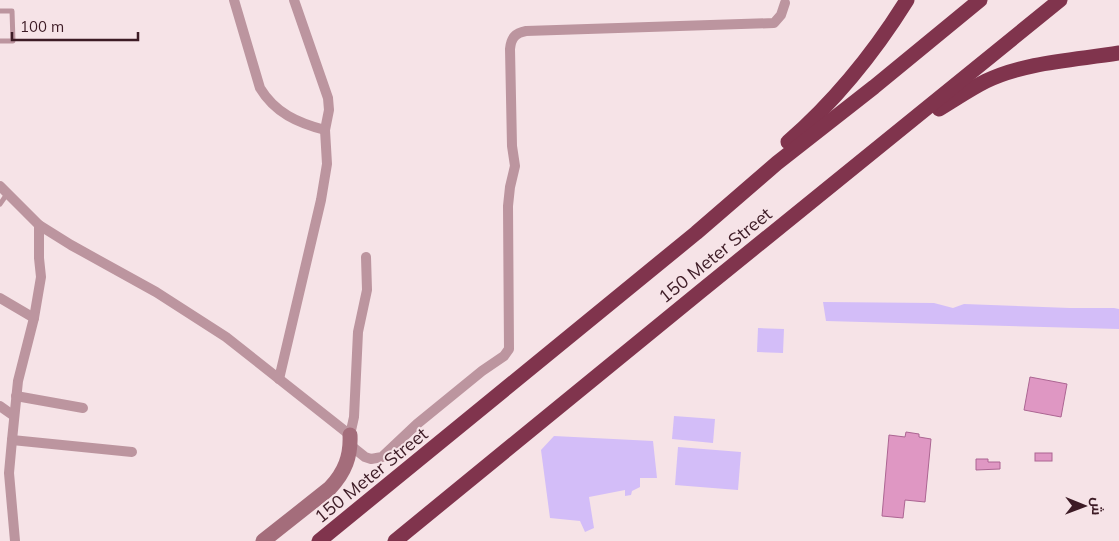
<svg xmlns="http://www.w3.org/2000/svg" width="1119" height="541" font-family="Mulish,Cairo,sans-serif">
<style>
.green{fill:#d3bdf8}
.building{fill:#df97c3;stroke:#ac6592}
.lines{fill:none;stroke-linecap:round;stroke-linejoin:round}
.lane{stroke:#bc959f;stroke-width:5}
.street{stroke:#bc959f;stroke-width:10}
.secondary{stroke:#a46d7b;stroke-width:15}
.highway{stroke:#80344d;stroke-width:15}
.labels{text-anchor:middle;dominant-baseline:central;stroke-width:4;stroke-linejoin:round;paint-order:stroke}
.street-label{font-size:18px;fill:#3d1b25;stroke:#f6e3e7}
</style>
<rect width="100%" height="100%" fill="#f6e3e7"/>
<g class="green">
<polygon points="823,302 934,303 953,308 964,304 1070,308 1114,308 1119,309 1119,329 826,321"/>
<polygon points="758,328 784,329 783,353 757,352"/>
<polygon points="674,416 715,419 713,443 672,439"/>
<polygon points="554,436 653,441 657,478 640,478 640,487 632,491 631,495 625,496 625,490 589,497 594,528 585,532 580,521 550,518 541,450"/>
<polygon points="678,447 741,452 738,490 675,485"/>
</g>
<g class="building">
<polygon points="1030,377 1067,384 1061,417 1024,410"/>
<polygon points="906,432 919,434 919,437 931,439 925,502 905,500 903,518 882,516 889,435 905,437"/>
<rect x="1035" y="453" width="17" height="8"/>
<polygon points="976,459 988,459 988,462 1000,462 1000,469 976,470"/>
</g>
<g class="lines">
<g class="lane">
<polyline points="0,11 12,11 13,41 0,41"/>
<polyline points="0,204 7,194"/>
</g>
<g class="street">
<path d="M234,0L260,88C275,113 298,123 325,130"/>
<polyline points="0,186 39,225 71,245 156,292 226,337 350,435 354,417 358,332 367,290 366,257"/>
<polyline points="0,298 34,318"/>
<polyline points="279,379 321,200 327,164 325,130 329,110 328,98 294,0"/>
<polyline points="16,396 83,408"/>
<polyline points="0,406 14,416"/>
<polyline points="12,440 132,452"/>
<path d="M350,445L365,457L371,459L382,457L417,424L482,371L504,356L509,349L508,206L510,187L515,166L512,146L510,49C511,38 515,33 526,31L774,23L781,15L785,3"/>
<polyline points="15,541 9,473 12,440 18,381 34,318 41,277 39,258 39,225"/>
</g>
<path class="secondary" d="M263,541L330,488C345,472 351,456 350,435"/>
<g class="highway">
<path d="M939,109C954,100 970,89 986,81C1025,62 1076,60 1119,53"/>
<path d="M788,142C835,101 874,53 907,0"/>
<polyline points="319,541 696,233 777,163 874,87 980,0"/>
<polyline points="395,541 701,291 1060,0"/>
</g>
</g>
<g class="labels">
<g class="street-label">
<text transform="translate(715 255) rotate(-39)">150 Meter Street</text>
<text transform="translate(371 475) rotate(-39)">150 Meter Street</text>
</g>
</g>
<g transform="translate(1084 506) rotate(91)" stroke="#f6e3e7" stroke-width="4" paint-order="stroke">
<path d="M0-4L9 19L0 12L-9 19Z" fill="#3d1b25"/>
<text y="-8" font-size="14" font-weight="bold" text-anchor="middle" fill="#3d1b25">ش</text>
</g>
<path d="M12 32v8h126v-8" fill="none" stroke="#3d1b25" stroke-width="2.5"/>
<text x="20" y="32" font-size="15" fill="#3d1b25" stroke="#f6e3e7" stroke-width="4" paint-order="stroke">100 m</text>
</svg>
